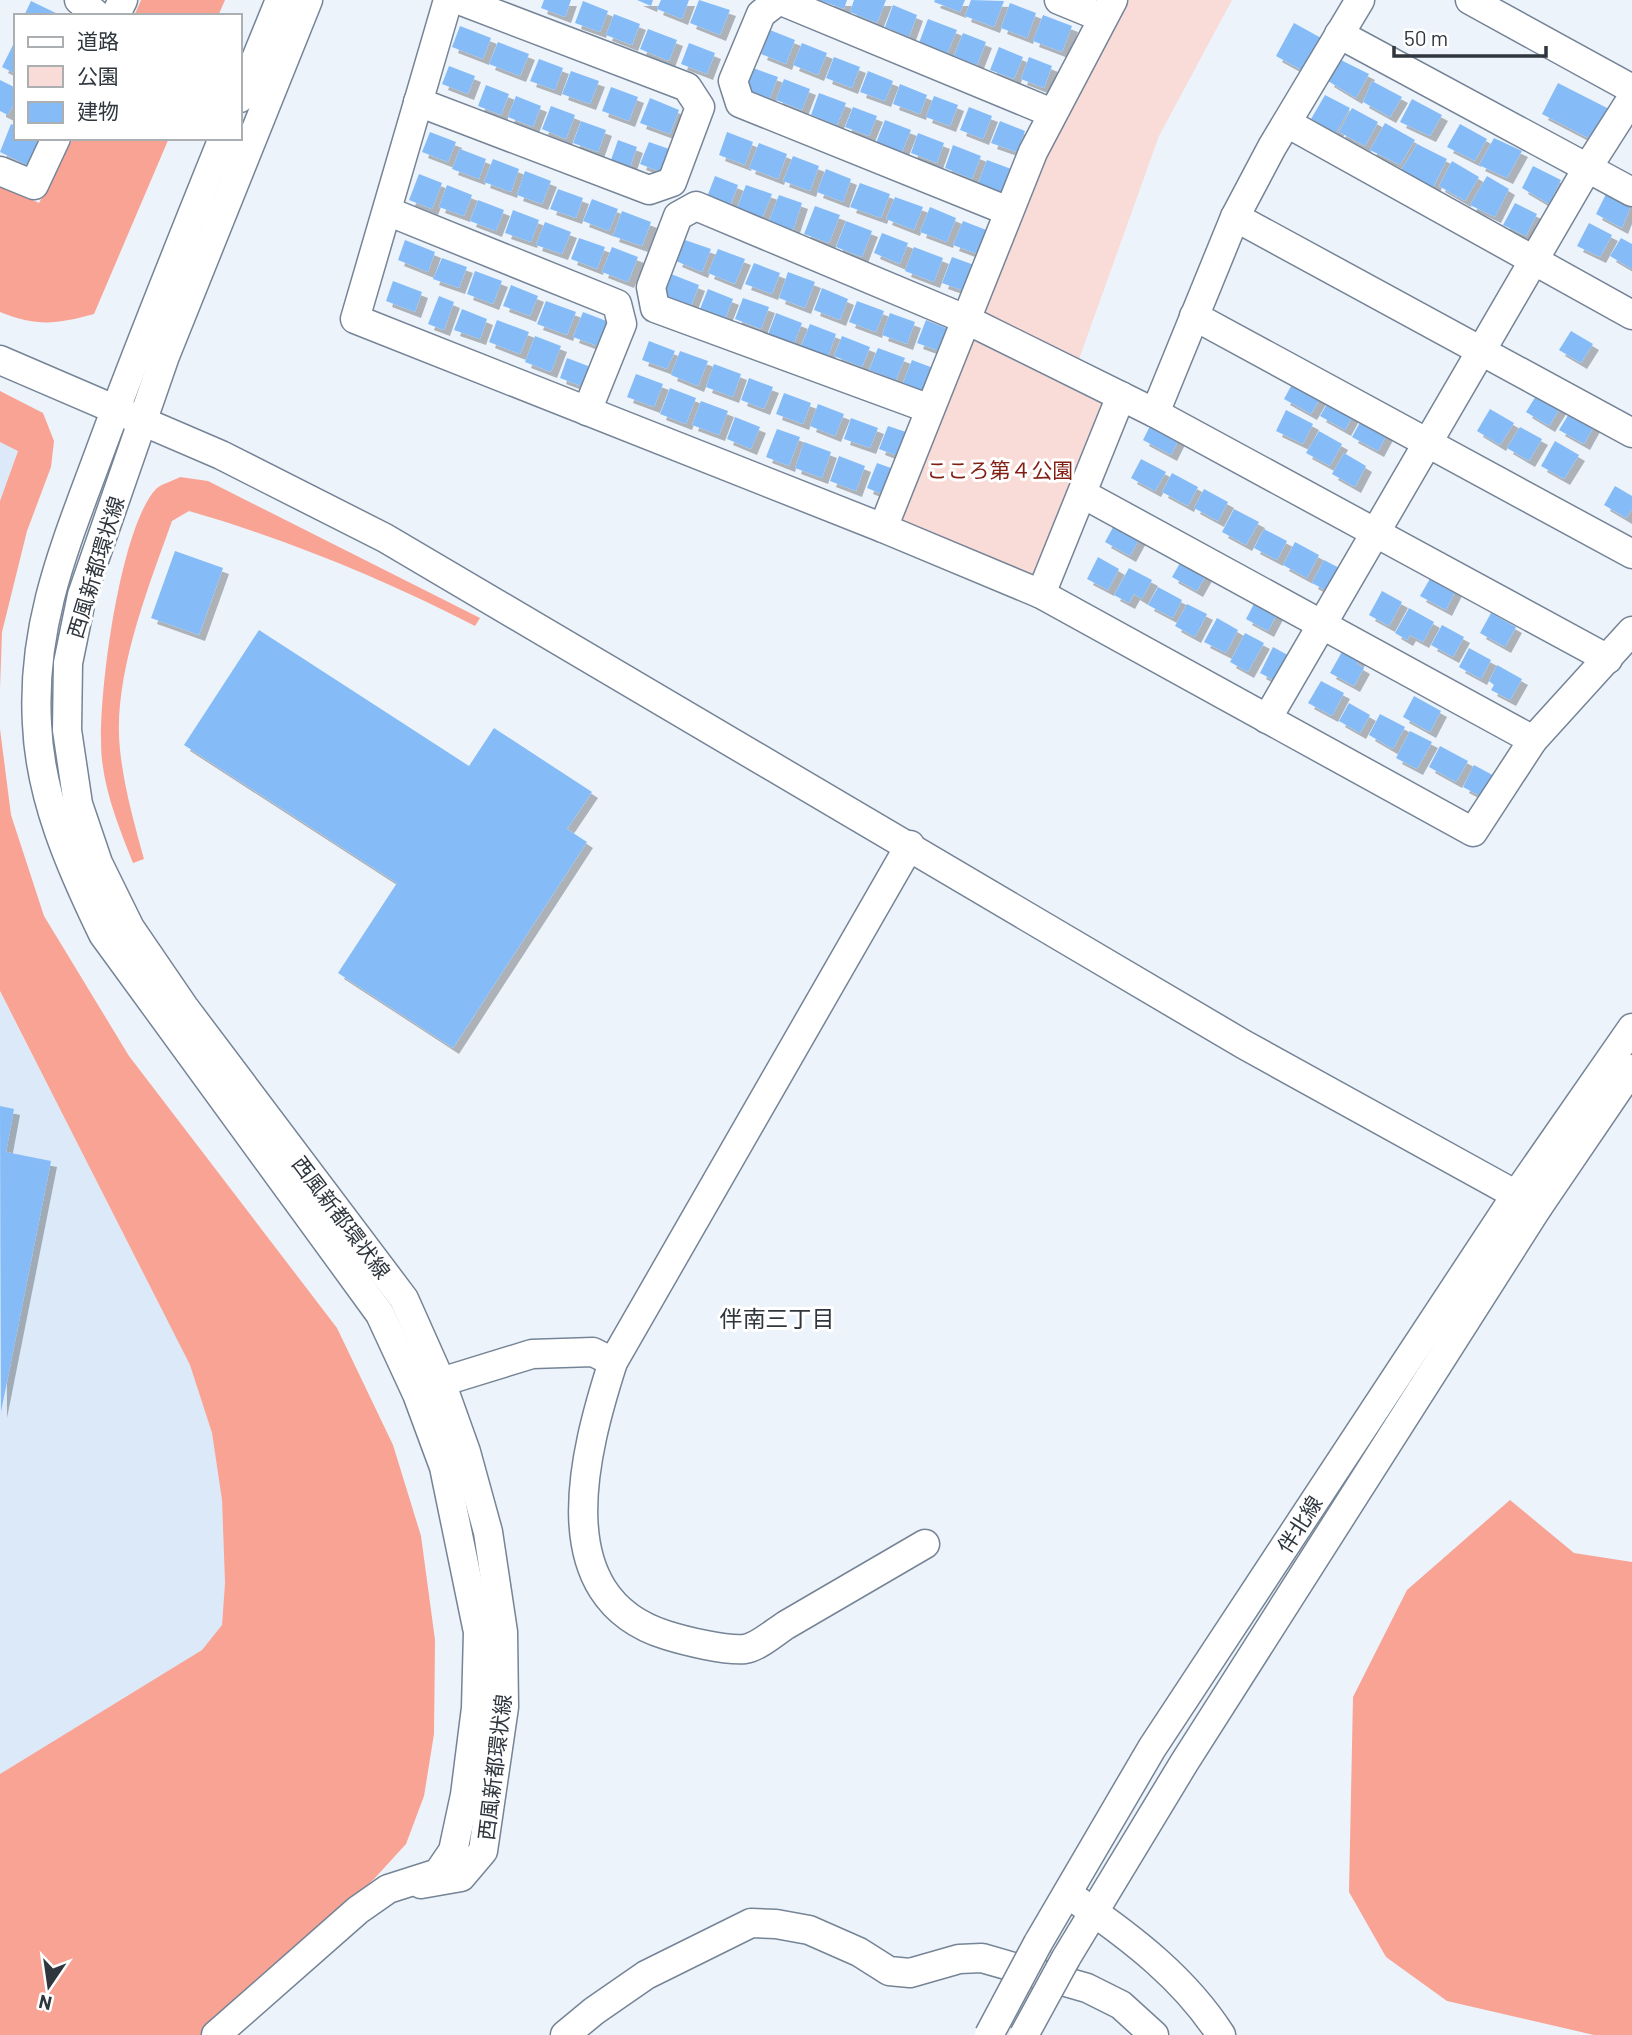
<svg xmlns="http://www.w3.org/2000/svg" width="1632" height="2035" font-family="Barlow,'Noto Sans JP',sans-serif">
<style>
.built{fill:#dbe9f8}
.green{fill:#f9dcd7}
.forest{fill:#f8a394}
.building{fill:#85bcf8;filter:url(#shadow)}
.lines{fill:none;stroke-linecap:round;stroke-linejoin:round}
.minor-casing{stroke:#758496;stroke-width:31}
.minor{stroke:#fff;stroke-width:28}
.minor-bridge-casing{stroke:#758496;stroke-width:31;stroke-linecap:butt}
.minor-bridge{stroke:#fff;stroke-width:28}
.labels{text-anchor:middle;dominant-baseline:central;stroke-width:6;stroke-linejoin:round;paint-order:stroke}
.park-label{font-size:21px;fill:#801f13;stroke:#fff}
.street-label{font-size:21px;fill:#2f363d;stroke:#fff}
.neighbourhood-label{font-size:23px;fill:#2f363d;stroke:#fff}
</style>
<defs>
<filter id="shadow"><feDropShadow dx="6" dy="6" stdDeviation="0" flood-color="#0004"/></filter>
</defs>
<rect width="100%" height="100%" fill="#ecf3fb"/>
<g class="built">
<polygon points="0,442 18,450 0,501"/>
<polygon points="0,992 190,1365 212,1433 222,1500 225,1583 222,1625 202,1650 0,1774"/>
</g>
<g class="green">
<polygon points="1115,0 1232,0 1159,136 1074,373 965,319"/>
<polygon points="976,340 1101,394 1108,408 1046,572 1031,579 903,527 897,514 962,346"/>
</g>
<g class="forest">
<polygon points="141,0 225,0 218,16 134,16"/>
<path d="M73,138H169L94,314C57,324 37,327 0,312V185L39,203Z"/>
<polygon points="0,391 43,413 54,441 51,467 27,531 2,632 0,688 0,501 18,451 0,442"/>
<path d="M180,477L208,481L480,618L475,626C386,580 286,539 189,511L172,521C148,588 112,678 120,750C124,787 134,823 144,859L133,863C120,830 106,796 102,760C96,707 119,528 156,489C161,484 173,481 180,477Z"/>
<polygon points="0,729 11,815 44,916 129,1056 337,1328 393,1445 421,1536 435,1640 434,1734 424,1796 406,1844 374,1879 200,2035 0,2035 0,1774 202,1650 222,1625 225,1583 222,1500 212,1433 190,1365 0,991"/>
<polygon points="1510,1500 1574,1553 1632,1562 1632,2035 1594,2035 1447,2001 1386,1957 1349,1892 1353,1697 1407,1590"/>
</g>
<g class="building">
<polygon points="544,0 571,0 565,17 541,8"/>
<polygon points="637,0 653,0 651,6"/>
<polygon points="661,0 689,0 682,19 657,9"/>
<polygon points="699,0 730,10 720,35 690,23"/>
<polygon points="819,0 847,0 844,9"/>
<polygon points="854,0 886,0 877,23 850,12"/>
<polygon points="935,0 965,0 960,12 934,2"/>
<polygon points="971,0 1004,1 994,27 965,16"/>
<polygon points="31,1 62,16 24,16"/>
<polygon points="583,1 608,11 600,32 575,23"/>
<polygon points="1010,3 1036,13 1027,38 1001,28"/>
<polygon points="893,5 917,15 909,37 885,27"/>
<polygon points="614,14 640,24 632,45 606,35"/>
<polygon points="1043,15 1072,26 1062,52 1033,41"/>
<polygon points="928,19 957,30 947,54 919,43"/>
<polygon points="1294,23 1323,39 1305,72 1276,56"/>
<polygon points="460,26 491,38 483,59 452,47"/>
<polygon points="648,29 677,40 669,61 640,49"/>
<polygon points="770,30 795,40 786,64 761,54"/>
<polygon points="963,33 986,42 977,65 954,56"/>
<polygon points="16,39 16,74 2,67"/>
<polygon points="498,42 529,54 520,76 489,64"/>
<polygon points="689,43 715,53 707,74 681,64"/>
<polygon points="802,43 827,53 818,75 793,65"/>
<polygon points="999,47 1023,57 1014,79 990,70"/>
<polygon points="834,57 860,67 852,88 826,78"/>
<polygon points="1029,57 1052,66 1044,88 1021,79"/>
<polygon points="539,59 563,68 555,90 530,81"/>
<polygon points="1339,59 1369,74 1356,98 1328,81"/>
<polygon points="449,66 475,76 468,94 442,84"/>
<polygon points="753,68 778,77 769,100 744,91"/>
<polygon points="571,71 599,81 590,104 562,94"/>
<polygon points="868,71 893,81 885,101 860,92"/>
<polygon points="784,79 810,89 802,110 776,100"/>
<polygon points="0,80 16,88 16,100 8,115 0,111"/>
<polygon points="1372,81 1402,97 1390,117 1363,102"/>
<polygon points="1558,83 1611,110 1594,141 1542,114"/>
<polygon points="900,84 927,95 920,114 893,104"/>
<polygon points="486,85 509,94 501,115 478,106"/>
<polygon points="611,87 638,97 629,121 602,111"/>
<polygon points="819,93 846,103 837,125 811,115"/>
<polygon points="1325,95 1350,108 1336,133 1311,119"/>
<polygon points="516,96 541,106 533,127 508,117"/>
<polygon points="934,96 958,105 950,126 926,117"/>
<polygon points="650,98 679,110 670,134 640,123"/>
<polygon points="1412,99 1442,115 1430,136 1400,122"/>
<polygon points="551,106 575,115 566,139 542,129"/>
<polygon points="853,107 877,116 869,136 845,127"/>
<polygon points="969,107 992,116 983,139 960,130"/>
<polygon points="1352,108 1378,122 1365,146 1339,132"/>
<polygon points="885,120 911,130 902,152 876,143"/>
<polygon points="581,121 606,130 598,152 573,143"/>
<polygon points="1000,121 1025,131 1017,152 991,143"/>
<polygon points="1385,123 1415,140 1400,165 1370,150"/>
<polygon points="11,124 16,126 16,138 40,138 27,165 0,152"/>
<polygon points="1460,124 1487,139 1475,161 1447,147"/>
<polygon points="430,132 456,142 448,162 422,152"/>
<polygon points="727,132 753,142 745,165 719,155"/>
<polygon points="918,133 944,143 937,163 911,153"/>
<polygon points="1494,138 1522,151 1507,178 1479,165"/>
<polygon points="618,140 637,147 630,167 611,160"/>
<polygon points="649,142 675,151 666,174 640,164"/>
<polygon points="759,143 787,154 778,179 749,168"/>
<polygon points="1417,144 1447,159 1433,188 1400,172"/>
<polygon points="953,145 981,156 972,179 945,168"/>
<polygon points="460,149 486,159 479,179 452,169"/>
<polygon points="793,156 819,166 810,191 783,181"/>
<polygon points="493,159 519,169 511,192 484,182"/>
<polygon points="987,160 1014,170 1004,194 978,184"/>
<polygon points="1452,161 1479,177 1465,201 1439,186"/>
<polygon points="1533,166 1561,180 1549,204 1522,188"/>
<polygon points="826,169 851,179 843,202 817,192"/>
<polygon points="525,171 551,181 542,204 517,195"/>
<polygon points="419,174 442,183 432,209 409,200"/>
<polygon points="715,176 738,185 730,206 707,197"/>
<polygon points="1487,176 1509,189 1495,217 1470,205"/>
<polygon points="860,183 890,194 881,218 850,207"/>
<polygon points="447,185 472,195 464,216 439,207"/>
<polygon points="746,185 772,194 762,218 737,208"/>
<polygon points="558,189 583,198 576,218 550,209"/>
<polygon points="1608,190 1632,203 1622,228 1596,214"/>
<polygon points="779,195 802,203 793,230 769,221"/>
<polygon points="895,197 923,207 914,230 886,219"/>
<polygon points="592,199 618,209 609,231 583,221"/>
<polygon points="478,200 504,210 496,231 470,221"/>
<polygon points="1515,203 1537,214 1526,236 1503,225"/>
<polygon points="815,206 840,215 829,243 804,234"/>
<polygon points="930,207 956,218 947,242 920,232"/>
<polygon points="513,210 539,220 531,242 505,233"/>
<polygon points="622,211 651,222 642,246 613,236"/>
<polygon points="846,221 872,231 862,257 836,247"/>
<polygon points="963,221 989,231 980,255 953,245"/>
<polygon points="545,222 571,232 562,254 536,245"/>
<polygon points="1589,223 1612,235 1600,257 1577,246"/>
<polygon points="882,233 908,243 900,264 874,253"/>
<polygon points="579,238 605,247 597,269 571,259"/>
<polygon points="1621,238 1632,244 1632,269 1610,256"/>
<polygon points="405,240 435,252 428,272 398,260"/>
<polygon points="685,240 711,249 702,272 676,261"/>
<polygon points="612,247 638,257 628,282 602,272"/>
<polygon points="914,247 943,258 934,282 905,271"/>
<polygon points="718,249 745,259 735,284 708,273"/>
<polygon points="952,257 977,266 967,292 942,283"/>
<polygon points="442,258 467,267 459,288 433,279"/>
<polygon points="754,263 780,273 772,294 745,284"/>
<polygon points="475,271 502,281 493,304 467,294"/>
<polygon points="788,272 815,282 805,308 779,298"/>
<polygon points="671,274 699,285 691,306 663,295"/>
<polygon points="393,281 422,292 415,312 386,301"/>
<polygon points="511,285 538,296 530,316 503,306"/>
<polygon points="822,288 848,299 840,320 814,310"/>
<polygon points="708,289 733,299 725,319 700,309"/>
<polygon points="439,296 454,302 444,330 428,324"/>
<polygon points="743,298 769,307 761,329 735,319"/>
<polygon points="546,301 576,312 567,335 537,324"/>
<polygon points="857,301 884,311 876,332 849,322"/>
<polygon points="462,309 487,319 480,339 454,330"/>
<polygon points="583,312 609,322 600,347 573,337"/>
<polygon points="776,313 802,323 793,346 767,337"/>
<polygon points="890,313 915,322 907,344 882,335"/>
<polygon points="497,320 529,332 520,354 489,342"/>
<polygon points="926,320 951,330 942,352 917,343"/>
<polygon points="810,324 836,334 828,357 801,346"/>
<polygon points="1571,331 1593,344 1581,363 1559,350"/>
<polygon points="535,336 561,346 551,372 525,362"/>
<polygon points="842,336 870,347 862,367 834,356"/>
<polygon points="649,341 675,351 667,369 642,360"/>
<polygon points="878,348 905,358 896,380 869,370"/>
<polygon points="680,351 708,361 698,386 671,375"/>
<polygon points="567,358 596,369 589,389 560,378"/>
<polygon points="912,360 941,371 932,394 903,383"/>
<polygon points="714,364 741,374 733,397 706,387"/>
<polygon points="636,374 663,384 654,407 627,397"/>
<polygon points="1296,377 1324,392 1311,414 1284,399"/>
<polygon points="749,378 773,387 764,409 741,400"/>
<polygon points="670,388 696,398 686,424 660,414"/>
<polygon points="1539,391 1562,405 1549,426 1526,412"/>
<polygon points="784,393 811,403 803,424 776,414"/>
<polygon points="1332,396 1356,410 1345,430 1320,416"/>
<polygon points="701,401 728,411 719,435 692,425"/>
<polygon points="818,404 844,414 835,436 810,426"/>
<polygon points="1490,409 1514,423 1500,445 1477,431"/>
<polygon points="1286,410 1313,424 1303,444 1276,431"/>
<polygon points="1570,412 1594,426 1584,444 1559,430"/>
<polygon points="1364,415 1390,429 1378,451 1352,437"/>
<polygon points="735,417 760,427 751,449 727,439"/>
<polygon points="851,418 878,428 870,448 844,439"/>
<polygon points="1154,418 1182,433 1171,455 1143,440"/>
<polygon points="888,426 912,434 903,458 879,449"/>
<polygon points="1520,427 1542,439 1529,461 1507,448"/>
<polygon points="777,429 800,437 789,466 766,457"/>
<polygon points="1319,431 1342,444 1330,466 1306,453"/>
<polygon points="1555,441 1579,455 1564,479 1541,466"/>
<polygon points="804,442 831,452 822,478 795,468"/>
<polygon points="1344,453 1366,466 1355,487 1332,474"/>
<polygon points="839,456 865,466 856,491 830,481"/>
<polygon points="1141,459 1166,472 1155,491 1131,478"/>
<polygon points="877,463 902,472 892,498 867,488"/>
<polygon points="1172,473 1198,487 1188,506 1162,492"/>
<polygon points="1615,486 1632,496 1632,509 1626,518 1604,505"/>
<polygon points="1204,489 1228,502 1218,521 1194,508"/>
<polygon points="1234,509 1259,522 1246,545 1222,532"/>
<polygon points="1117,520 1142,534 1130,556 1105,542"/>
<polygon points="1264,529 1287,541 1277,560 1254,548"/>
<polygon points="1295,542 1319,555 1307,578 1283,565"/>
<polygon points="175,551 223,568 199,635 151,618"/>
<polygon points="1184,556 1209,570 1197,591 1172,577"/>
<polygon points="1098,557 1119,569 1108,590 1087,579"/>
<polygon points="1324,560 1347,572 1335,595 1312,583"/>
<polygon points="1129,568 1152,580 1142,599 1134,594 1129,603 1114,595"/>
<polygon points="1431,577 1456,590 1446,610 1420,596"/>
<polygon points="1158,587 1182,600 1173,618 1148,605"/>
<polygon points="1382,591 1402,602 1389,626 1369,615"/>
<polygon points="1256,600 1278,612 1268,631 1246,619"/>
<polygon points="1187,604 1207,614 1195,637 1175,626"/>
<polygon points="1409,608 1434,622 1423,642 1410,635 1407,640 1395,633"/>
<polygon points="1491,613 1516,627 1505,647 1480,633"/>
<polygon points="1217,618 1238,630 1226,653 1204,642"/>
<polygon points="1442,625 1464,637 1453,657 1431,645"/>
<polygon points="259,630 469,766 494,728 592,792 567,829 587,842 453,1048 338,973 397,883 184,745"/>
<polygon points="1245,633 1264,643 1248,672 1230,662"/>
<polygon points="1273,647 1295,659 1281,684 1260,673"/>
<polygon points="1469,648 1491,660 1481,679 1459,667"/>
<polygon points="1343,650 1359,659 1357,664 1364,668 1354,686 1330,673"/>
<polygon points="1497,665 1522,679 1510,700 1491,690 1494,685 1489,681"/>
<polygon points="1321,681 1344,693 1332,716 1308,703"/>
<polygon points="1414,696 1441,711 1430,732 1403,717"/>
<polygon points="1349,703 1370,715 1360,733 1339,721"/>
<polygon points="1380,714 1405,727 1393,749 1369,735"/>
<polygon points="1410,731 1432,742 1417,769 1396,758"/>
<polygon points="1440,746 1468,761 1456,782 1429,767"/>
<polygon points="1474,765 1498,778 1486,799 1463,787"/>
<polygon points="0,1106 14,1109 6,1152 51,1161 1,1412"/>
</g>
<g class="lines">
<defs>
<g id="minor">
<polyline points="79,0 98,16"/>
<polyline points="308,0 165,356 82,595 68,663 67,730 78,804 98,863 130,928 184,1007 404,1299 441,1382 466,1452 488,1532 503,1632 504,1707 483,1851 461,1877 421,1884"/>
<polyline points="448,0 355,319 883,528 1033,152 1113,0"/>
<polyline points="1059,0 1103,18"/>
<polyline points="1470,0 1632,89"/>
<polyline points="115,16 123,0"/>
<polyline points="1339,34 1632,192"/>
<polyline points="240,98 280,0"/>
<polyline points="418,102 649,190 672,182 700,107 687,87 459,0"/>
<polyline points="1287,123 1632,315"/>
<polyline points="0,171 34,185 56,138"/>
<polyline points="387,211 617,304 622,324 587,411"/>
<polyline points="1008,211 740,103 733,81 761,14 779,0 1052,113"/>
<polyline points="1235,217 1632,433"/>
<polyline points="1194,316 1632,554"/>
<polyline points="0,360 221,455 385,538 1243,1044 1538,1207"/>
<polyline points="930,409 655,308 651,287 678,216 696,206 965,319 1155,413 1608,659"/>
<polyline points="1155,413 1235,217 1272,147 1360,0"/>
<polyline points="1083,494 1533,740"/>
<polyline points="883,528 1041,594 1473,832 1533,740 1632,631"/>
<polyline points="1041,594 1121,396"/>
<polyline points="1267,719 1588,167 1632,98"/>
<path d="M910,845L613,1362C584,1452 545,1597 666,1635C685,1641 726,1651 745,1649C758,1647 775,1632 786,1625C832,1598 879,1571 925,1544"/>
<polyline points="441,1382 532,1354 593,1352 613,1362"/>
<path d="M1078,1901C1133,1939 1185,1979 1221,2035"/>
<polyline points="1038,1943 1152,1748 1516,1195 1632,1028"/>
<polyline points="1066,1958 1184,1763 1538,1207 1632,1069"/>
<path d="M216,2035L358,1910L388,1889L438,1873L453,1851L465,1795L476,1708L478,1632L444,1467L417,1394L380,1314L103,934C71,868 40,798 37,724C31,620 68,539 103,443C141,341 182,240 223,138"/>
<polyline points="565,2035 594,2011 646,1975 751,1923 776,1924 809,1930 859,1952 889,1971 910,1973 959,1959 982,1958 1087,1988 1121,2005 1154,2035"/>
</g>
</defs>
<use href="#minor" class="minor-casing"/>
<use href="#minor" class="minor"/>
<defs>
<g id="minor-bridge">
<polyline points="989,2035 1038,1943"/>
<polyline points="1024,2035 1066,1958"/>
</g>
</defs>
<use href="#minor-bridge" class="minor-bridge-casing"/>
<use href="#minor-bridge" class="minor-bridge"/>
</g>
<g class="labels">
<g class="park-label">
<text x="1000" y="469">こころ第４公園</text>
</g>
<g class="street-label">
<text transform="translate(95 567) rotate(-73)">西風新都環状線</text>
<text transform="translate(342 1217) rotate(53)">西風新都環状線</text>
<text transform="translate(1299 1524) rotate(-57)">伴北線</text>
<text transform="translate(494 1767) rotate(-83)">西風新都環状線</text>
</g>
<g class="neighbourhood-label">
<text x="777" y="1318">伴南三丁目</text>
</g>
</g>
<rect x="14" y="14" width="228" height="126" fill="#ffffff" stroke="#acafb1" stroke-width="2"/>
<rect x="28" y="37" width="35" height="10" fill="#ffffff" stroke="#acafb1" stroke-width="2"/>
<text x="77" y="49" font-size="21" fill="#2f363d">道路</text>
<rect x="28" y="66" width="35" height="21" fill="#f9dcd7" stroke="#acafb1" stroke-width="2"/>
<text x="77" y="84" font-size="21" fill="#2f363d">公園</text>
<rect x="28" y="102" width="35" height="21" fill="#85bcf8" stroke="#acafb1" stroke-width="2"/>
<text x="77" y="119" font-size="21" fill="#2f363d">建物</text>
<g transform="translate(49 1986) rotate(193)" stroke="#ffffff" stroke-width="5" paint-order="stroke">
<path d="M0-5L12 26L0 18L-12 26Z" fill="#2f363d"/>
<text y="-10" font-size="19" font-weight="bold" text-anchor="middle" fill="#2f363d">N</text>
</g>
<path d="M1394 46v10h152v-10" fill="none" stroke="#2f363d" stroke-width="3.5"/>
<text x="1404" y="46" font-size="21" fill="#2f363d" stroke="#ffffff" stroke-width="5" paint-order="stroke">50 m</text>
</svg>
